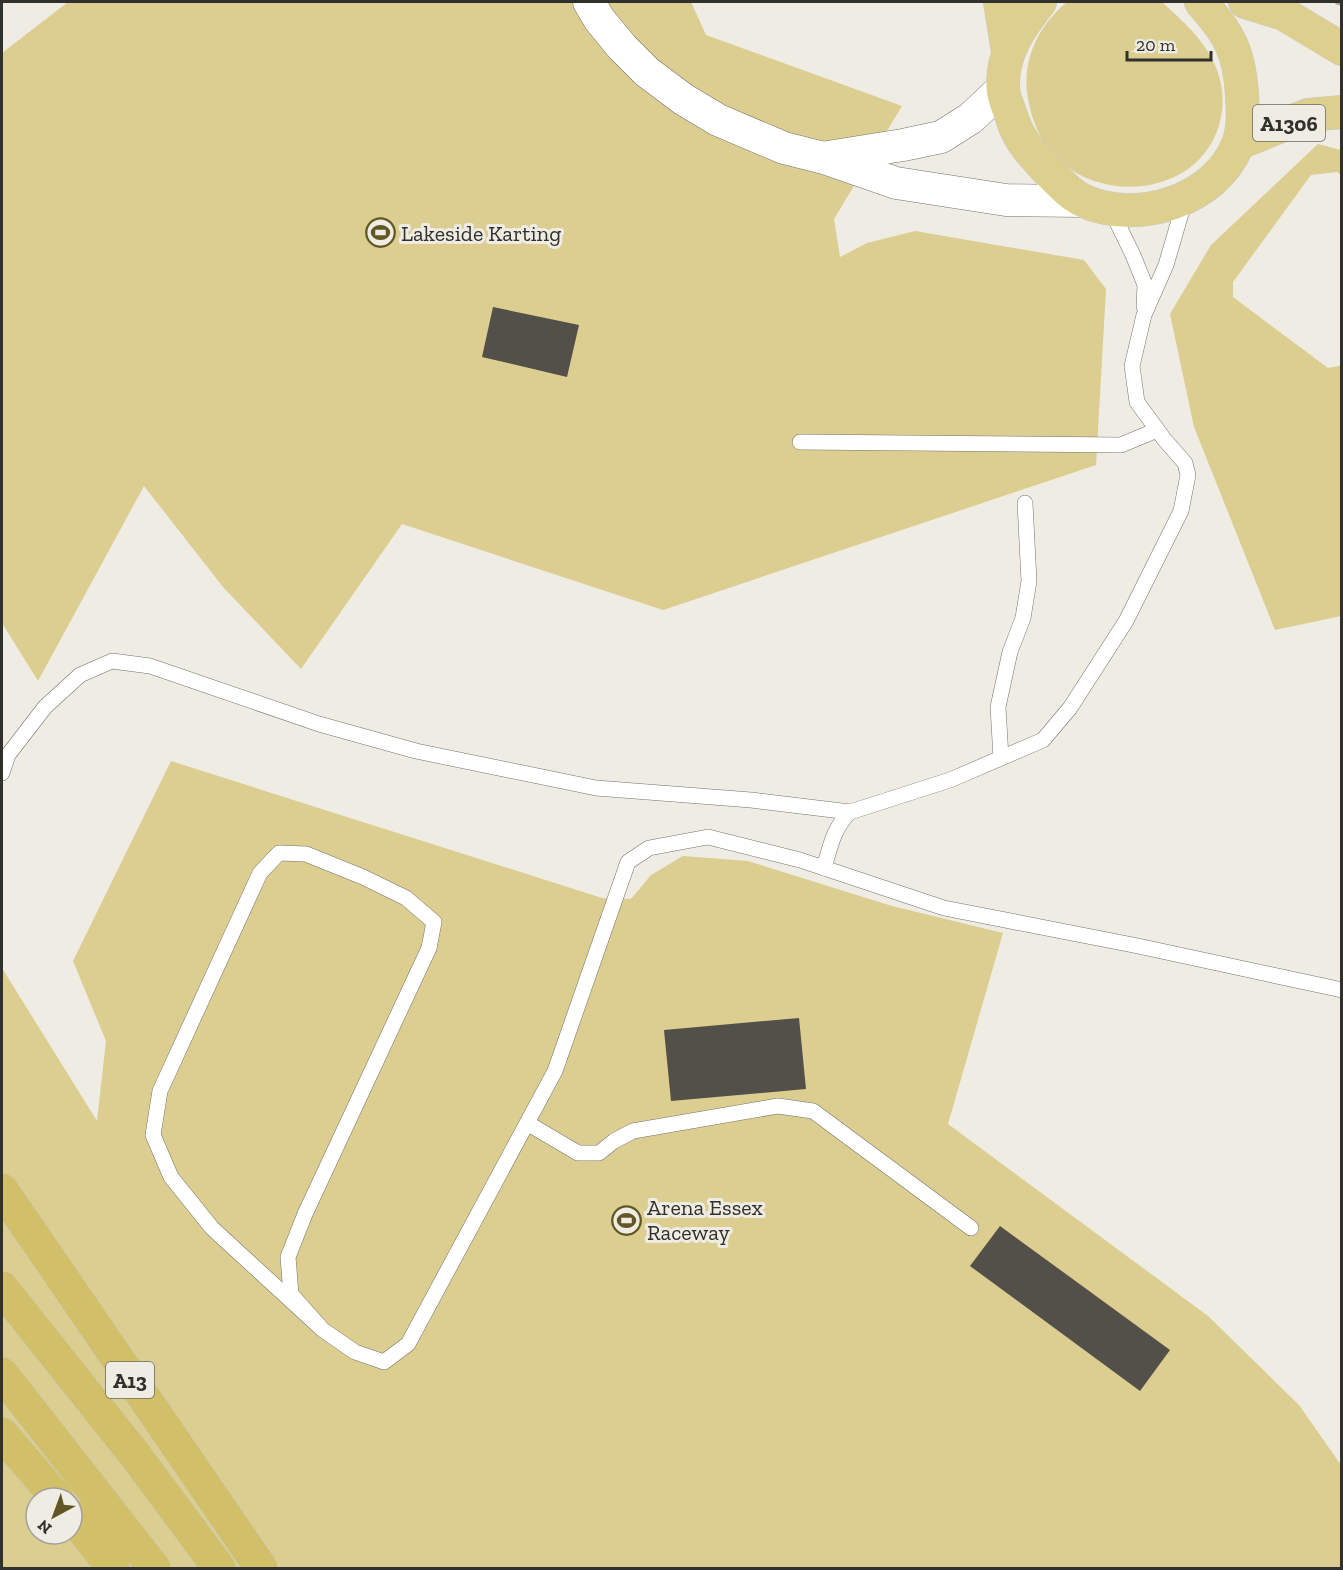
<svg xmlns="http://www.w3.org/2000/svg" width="1343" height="1570" font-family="'Zilla Slab',serif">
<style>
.green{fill:#dbce90;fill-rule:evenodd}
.building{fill:#525048}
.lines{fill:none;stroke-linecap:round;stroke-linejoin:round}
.service-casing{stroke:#74736a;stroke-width:16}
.minor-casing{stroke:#74736a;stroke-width:33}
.primary-casing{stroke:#c9c9c8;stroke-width:34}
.trunk-casing{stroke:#c9c9c8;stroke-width:34}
.path{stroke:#a8a7a0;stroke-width:4;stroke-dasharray:4.5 4.5;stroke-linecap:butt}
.service{stroke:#fff;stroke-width:15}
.minor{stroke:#fff;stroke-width:32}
.primary{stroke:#ddd08e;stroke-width:33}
.trunk{stroke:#d2c068;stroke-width:33}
.labels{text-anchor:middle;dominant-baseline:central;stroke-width:6;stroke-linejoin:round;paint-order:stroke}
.shield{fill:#eeece3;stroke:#696863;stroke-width:1.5}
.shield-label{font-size:21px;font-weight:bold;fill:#30302c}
.poi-label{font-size:22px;fill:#30302c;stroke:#eeece3;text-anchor:start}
</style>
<rect width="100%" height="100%" fill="#eeece3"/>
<g class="green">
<polygon points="68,2 691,2 706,35 902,106 834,219 840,257 867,243 915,231 1084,260 1106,289 1096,465 663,610 402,524 301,669 223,587 144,486 38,681 2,623 2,53"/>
<path d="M1067,2H1162C1178,17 1196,32 1208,52C1220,70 1226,96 1221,117C1207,190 1113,207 1061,162C1042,146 1032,122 1028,98C1021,60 1039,25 1067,2Z"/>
<polygon points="1318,144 1341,150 1341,175 1337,172 1311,175 1233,282 1233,297 1328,368 1339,366 1341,363 1341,616 1275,630 1194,427 1170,314 1211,245"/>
<path d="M171,761L602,898L631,899L651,875L683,856L748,861L892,906L1003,933L948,1124L1208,1316L1299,1405L1341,1465V1568H2V968L97,1121L106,1041L73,961ZM36,1498H72V1534H36Z"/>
</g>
<g class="building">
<polygon points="493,307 579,325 567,377 482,357"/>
<polygon points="799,1018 806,1089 671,1101 664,1030"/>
<polygon points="1000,1226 1170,1350 1140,1391 970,1266"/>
</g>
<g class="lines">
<defs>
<g id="service">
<polyline points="1111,210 1133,255 1145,285 1144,306"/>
<polyline points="800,442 1121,445 1157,430"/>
<polyline points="1001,758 998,707 1010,652 1023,618 1029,581 1025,503"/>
<polyline points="2,773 8,755 45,707 80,675 112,661 150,666 319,724 416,751 596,788 751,800 850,812"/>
<path d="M824,868C830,847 834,827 850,812L950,780L1043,740L1070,708L1126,621L1181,511L1188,475L1185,463L1164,439L1137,402L1132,366L1144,315L1166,265L1185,200"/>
<polyline points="527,1123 578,1153 599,1153 614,1141 633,1131 778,1106 813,1111 971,1228"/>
<polyline points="323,1330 212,1228 171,1177 153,1135 160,1091 260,873 279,853 306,854 363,877 406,898 434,922 429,948 305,1214 288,1257 291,1294 323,1330 355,1352 384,1362 408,1344 555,1071 628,862 649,848 708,837 800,860 944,908 1138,946 1342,990"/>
</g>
<g id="minor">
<polyline points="589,2 599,19 622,47 647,72 683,99 718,120 784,148 824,158 896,183 1006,200 1082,201"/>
<polyline points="828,157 903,145 941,137 971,118 1003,88"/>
</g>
<g id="primary">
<polyline points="1000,2 1008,52"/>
<path d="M1040,2C1020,27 1002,53 1003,87C1003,98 1010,111 1013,121C1019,140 1033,155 1046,169C1057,180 1070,195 1084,201C1137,225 1216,201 1238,144C1244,129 1243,111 1242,95C1241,77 1238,58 1230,42C1223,27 1211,14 1201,2"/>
<polyline points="1245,2 1284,14 1342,49"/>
<polyline points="1239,143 1308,115 1342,112"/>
</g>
<g id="trunk">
<polyline points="2,1190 261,1568"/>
<polyline points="2,1288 135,1455 219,1568"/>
<polyline points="2,1374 154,1568"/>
<polyline points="2,1434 57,1498"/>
<polyline points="72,1516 113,1568"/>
</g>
</defs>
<use href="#service" class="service-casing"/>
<use href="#minor" class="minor-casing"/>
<use href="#primary" class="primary-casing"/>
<use href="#trunk" class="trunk-casing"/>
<polyline class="path" points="1336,2 1342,5"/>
<use href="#service" class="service"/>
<use href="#minor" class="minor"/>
<use href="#primary" class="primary"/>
<use href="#trunk" class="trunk"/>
</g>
<defs>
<symbol id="stadium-ring" viewBox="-11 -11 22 22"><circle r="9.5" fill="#eeece3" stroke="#625724" stroke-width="1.5"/><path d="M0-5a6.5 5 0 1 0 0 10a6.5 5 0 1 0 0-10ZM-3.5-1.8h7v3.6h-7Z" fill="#625724"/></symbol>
</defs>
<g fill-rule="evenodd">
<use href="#stadium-ring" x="364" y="216" width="33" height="33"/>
<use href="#stadium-ring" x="610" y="1204" width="33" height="33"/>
</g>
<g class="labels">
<g class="shield">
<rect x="1253" y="105" width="72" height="36" rx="4.5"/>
<rect x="106" y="1362" width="48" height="36" rx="4.5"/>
</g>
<g class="shield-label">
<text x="1289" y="123">A1306</text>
<text x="130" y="1380">A13</text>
</g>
<g class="poi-label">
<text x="401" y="233">Lakeside Karting</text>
<text x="647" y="1207">Arena Essex<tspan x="647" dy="25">Raceway</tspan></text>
</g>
</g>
<rect width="1343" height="1570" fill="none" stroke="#30302c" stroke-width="6"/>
<g transform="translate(54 1516) rotate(221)"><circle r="28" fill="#eeece3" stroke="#a2a19a" stroke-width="1.5"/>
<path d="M0-4.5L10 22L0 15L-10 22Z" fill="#625724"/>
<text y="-9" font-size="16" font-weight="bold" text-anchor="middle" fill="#30302c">N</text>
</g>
<path d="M1127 51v9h84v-9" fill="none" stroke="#30302c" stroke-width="3"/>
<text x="1136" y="51" font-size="18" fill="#30302c" stroke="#eeece3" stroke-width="4.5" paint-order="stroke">20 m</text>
</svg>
